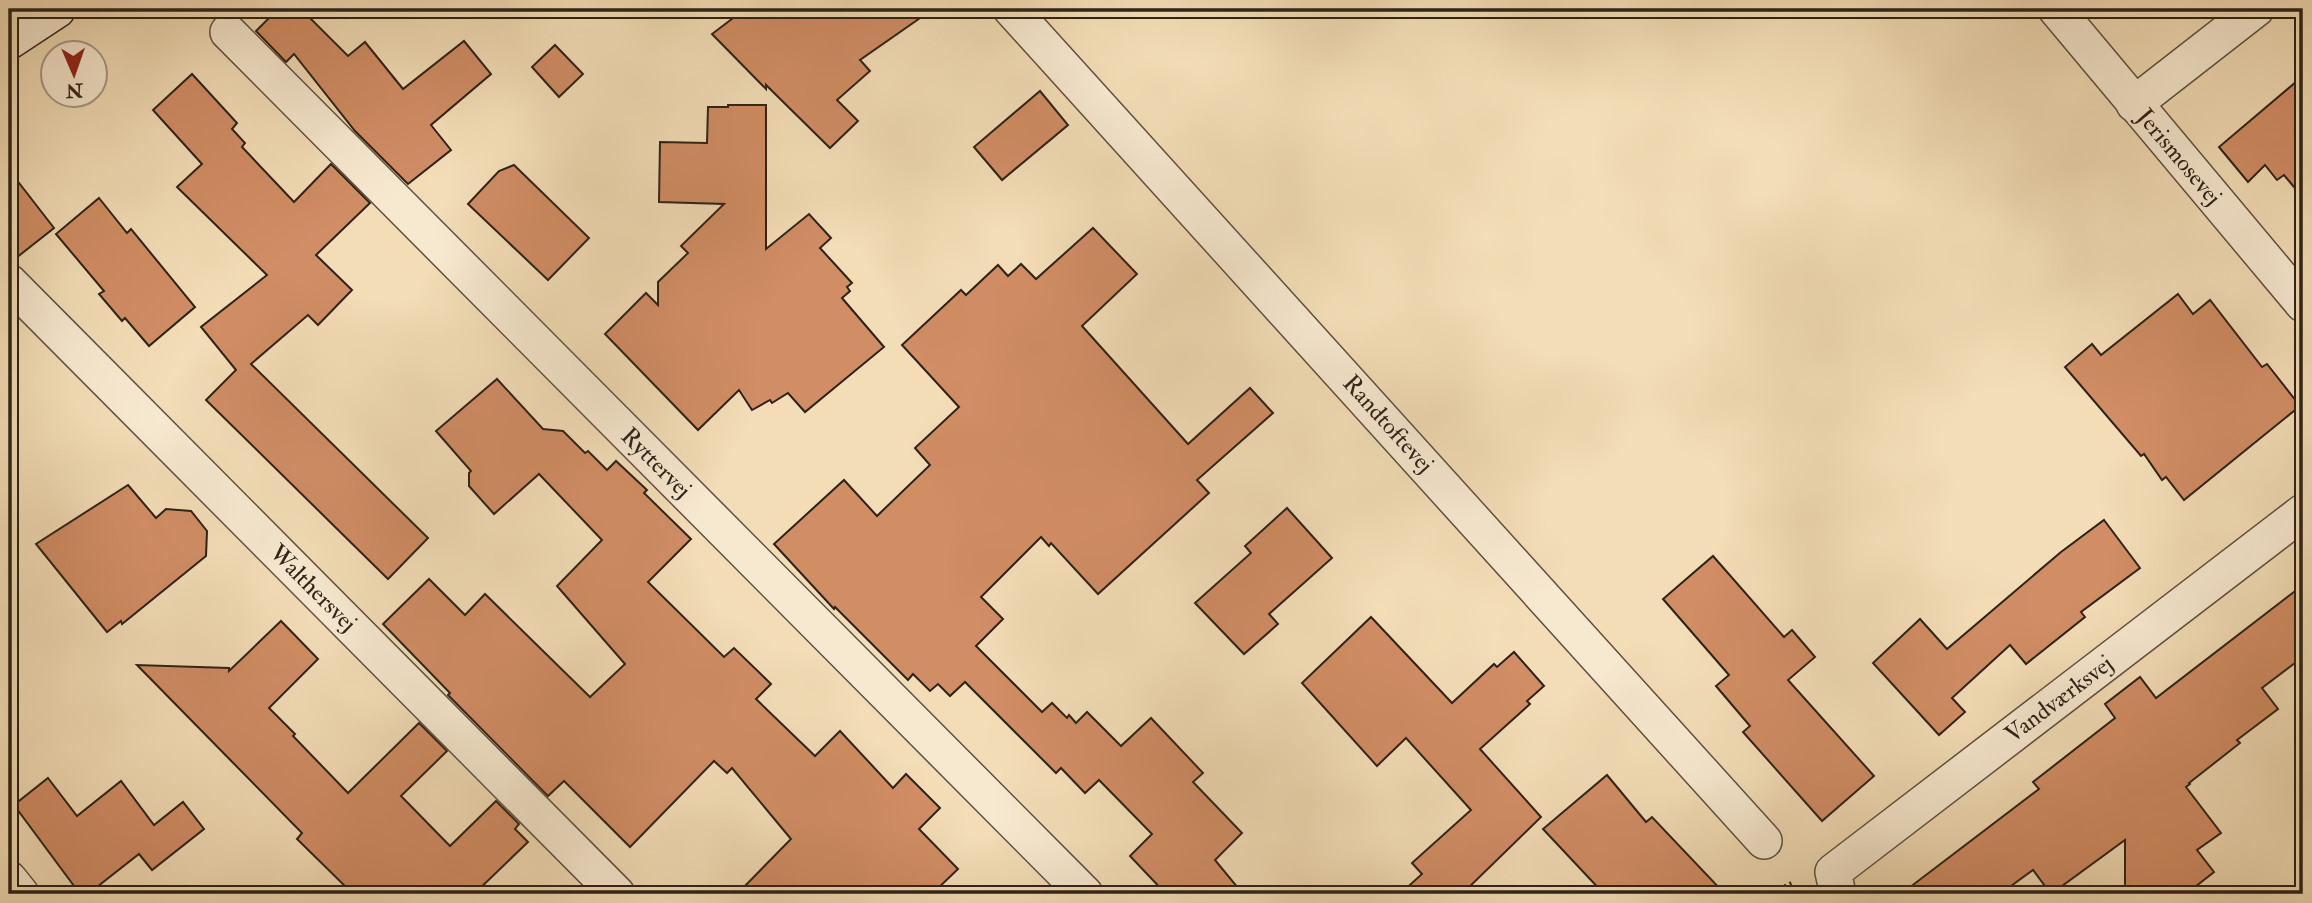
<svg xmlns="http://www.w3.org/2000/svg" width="2312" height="903" font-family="'IM FELL Double Pica',serif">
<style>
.building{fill:#d18d64;stroke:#2d2218;stroke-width:2}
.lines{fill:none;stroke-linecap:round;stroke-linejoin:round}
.street-casing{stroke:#5e5140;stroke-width:38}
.secondary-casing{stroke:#2d2218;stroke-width:41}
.path{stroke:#2d2218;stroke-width:4.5;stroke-dasharray:2 3.5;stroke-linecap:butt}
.street{stroke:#f7e9d0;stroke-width:35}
.secondary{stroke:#f7e9d0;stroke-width:38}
.labels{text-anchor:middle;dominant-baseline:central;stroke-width:5;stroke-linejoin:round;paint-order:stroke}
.street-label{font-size:24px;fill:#2d2218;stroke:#f7e9d0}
</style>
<rect width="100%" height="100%" fill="#f3ddb6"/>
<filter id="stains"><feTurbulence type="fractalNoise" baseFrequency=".00286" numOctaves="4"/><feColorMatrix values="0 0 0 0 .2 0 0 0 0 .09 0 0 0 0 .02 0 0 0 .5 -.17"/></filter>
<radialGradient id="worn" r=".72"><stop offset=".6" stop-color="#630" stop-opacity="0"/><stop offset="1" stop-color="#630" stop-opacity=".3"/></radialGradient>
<g class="building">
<polygon points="278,9 301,9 348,56 365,42 403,89 464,41 491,74 431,125 451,150 408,184 355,131 294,54 286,62 256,31"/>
<polygon points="745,9 933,9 860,60 870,71 837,100 858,121 830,148 766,85 766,89 712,34"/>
<polygon points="555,45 583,74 559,97 532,67"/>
<polygon points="192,74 237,123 232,129 245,143 242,147 294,202 331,164 370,203 316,255 352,290 318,325 308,315 251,364 428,538 388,579 206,400 236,370 201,327 267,275 177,187 202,164 153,110"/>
<polygon points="2303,76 2303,198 2284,175 2277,180 2265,165 2248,182 2219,147"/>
<polygon points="1040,91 1068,125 1002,180 974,147"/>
<polygon points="728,105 766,105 766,249 809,214 831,238 820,248 852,283 847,287 850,291 842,298 884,347 805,412 788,393 772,403 770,400 752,410 739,390 698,430 605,334 646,293 658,305 658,282 688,253 681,246 724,204 659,202 660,142 707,143 708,107 728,107"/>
<polygon points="514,165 589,238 548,280 468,204 499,171"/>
<polygon points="9,170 54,228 11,262 9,262"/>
<polygon points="99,198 127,233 131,229 195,307 149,346 125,318 122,321 99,294 104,291 56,234"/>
<polygon points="1093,228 1137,274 1082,326 1188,444 1250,388 1273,413 1197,480 1209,493 1098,594 1051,543 1049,546 1041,537 981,597 1003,619 976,646 1042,712 1052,703 1067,718 1069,715 1076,723 1087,712 1121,746 1151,718 1203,773 1193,782 1242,833 1215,860 1243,894 1166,894 1130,856 1152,834 1099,780 1085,793 1061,768 1056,773 965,682 950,696 938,684 930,691 913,674 908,680 835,607 834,609 774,544 844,480 877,516 930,465 915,448 959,407 902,345 961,290 966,295 998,265 1008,276 1021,264 1036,279"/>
<polygon points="2178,294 2193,314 2210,300 2262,367 2267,364 2300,406 2184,500 2166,477 2162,480 2144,454 2141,456 2065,367 2092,344 2101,355"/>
<polygon points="497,379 543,429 563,431 585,453 588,451 607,470 616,461 647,490 644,493 691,539 648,582 724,657 734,648 771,684 756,699 815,756 840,731 893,788 906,774 940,808 919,829 958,869 932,894 737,894 791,839 732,768 727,773 714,761 630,847 564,781 548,796 448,695 450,693 383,624 429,579 465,615 485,594 590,697 625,664 557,586 602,540 539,474 494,514 469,486 469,473 471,471 436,431"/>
<polygon points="128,485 156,518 166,509 191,511 207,531 206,556 122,624 121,621 107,632 36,544"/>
<polygon points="1287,508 1332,558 1269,614 1278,624 1244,654 1195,603 1251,553 1245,546"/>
<polygon points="2104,520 2140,568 2081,612 2085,617 2026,664 2010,645 1952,698 1965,712 1939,735 1873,663 1920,619 1947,649 2061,552"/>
<polygon points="1713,556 1784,637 1792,630 1815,657 1788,680 1874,776 1822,821 1743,732 1750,726 1716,686 1729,675 1663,599"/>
<polygon points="2303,585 2303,657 2262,688 2278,709 2237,740 2240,743 2189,783 2190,784 2186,787 2221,833 2197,850 2214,872 2186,894 2125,894 2125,840 2051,894 2033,870 2000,894 1901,894 2039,789 2033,782 2115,718 2105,704 2140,677 2156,698"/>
<polygon points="1371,617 1452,703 1494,664 1497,667 1514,652 1544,686 1527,701 1530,704 1480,749 1541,817 1462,894 1400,894 1422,874 1412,863 1471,810 1406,738 1377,766 1302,683"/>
<polygon points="281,621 318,659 269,708 295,734 293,736 348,793 419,723 447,751 401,796 450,846 496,801 519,824 515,829 528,842 474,894 353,894 297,839 302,833 137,665 229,668 229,671"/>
<polygon points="1607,775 1646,822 1652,817 1725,894 1604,894 1543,829"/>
<polygon points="48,778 77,816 121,781 154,825 183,802 204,829 152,870 139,854 88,894 80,894 14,805"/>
</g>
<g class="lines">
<defs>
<g id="street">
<polyline points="1011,9 1764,841"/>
<polyline points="2056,9 2303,304"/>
<polyline points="228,32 1085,894"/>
<polyline points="2134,104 2256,9"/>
<polyline points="9,282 617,894"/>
<polyline points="9,879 21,894"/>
<polyline points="1838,894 1833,872 2303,512"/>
</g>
<polyline id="secondary" points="9,40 56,9"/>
</defs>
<use href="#street" class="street-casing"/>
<use href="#secondary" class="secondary-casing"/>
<polyline class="path" points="1770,894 1794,882"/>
<use href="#street" class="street"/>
<use href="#secondary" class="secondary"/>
</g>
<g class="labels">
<g class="street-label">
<text transform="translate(2179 157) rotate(50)">Jerismosevej</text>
<text transform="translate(1388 424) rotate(48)">Randtoftevej</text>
<text transform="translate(656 463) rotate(45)">Ryttervej</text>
<text transform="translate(313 588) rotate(45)">Walthersvej</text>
<text transform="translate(2059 699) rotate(-37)">Vandværksvej</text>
</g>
</g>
<rect width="2312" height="903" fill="none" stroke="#f3ddb6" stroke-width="35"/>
<rect x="10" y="10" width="2291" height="882" fill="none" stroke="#2d2218" stroke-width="3.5"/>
<rect x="18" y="18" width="2277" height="868" fill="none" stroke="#2d2218" stroke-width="2"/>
<g transform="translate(74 74) rotate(178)"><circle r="33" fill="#f7e9d0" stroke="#a69986" stroke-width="2"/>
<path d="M0-5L12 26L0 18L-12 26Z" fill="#8f2418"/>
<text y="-10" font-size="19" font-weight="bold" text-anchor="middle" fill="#2d2218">N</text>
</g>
<rect width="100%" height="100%" filter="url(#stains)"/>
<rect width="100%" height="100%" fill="url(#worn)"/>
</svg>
